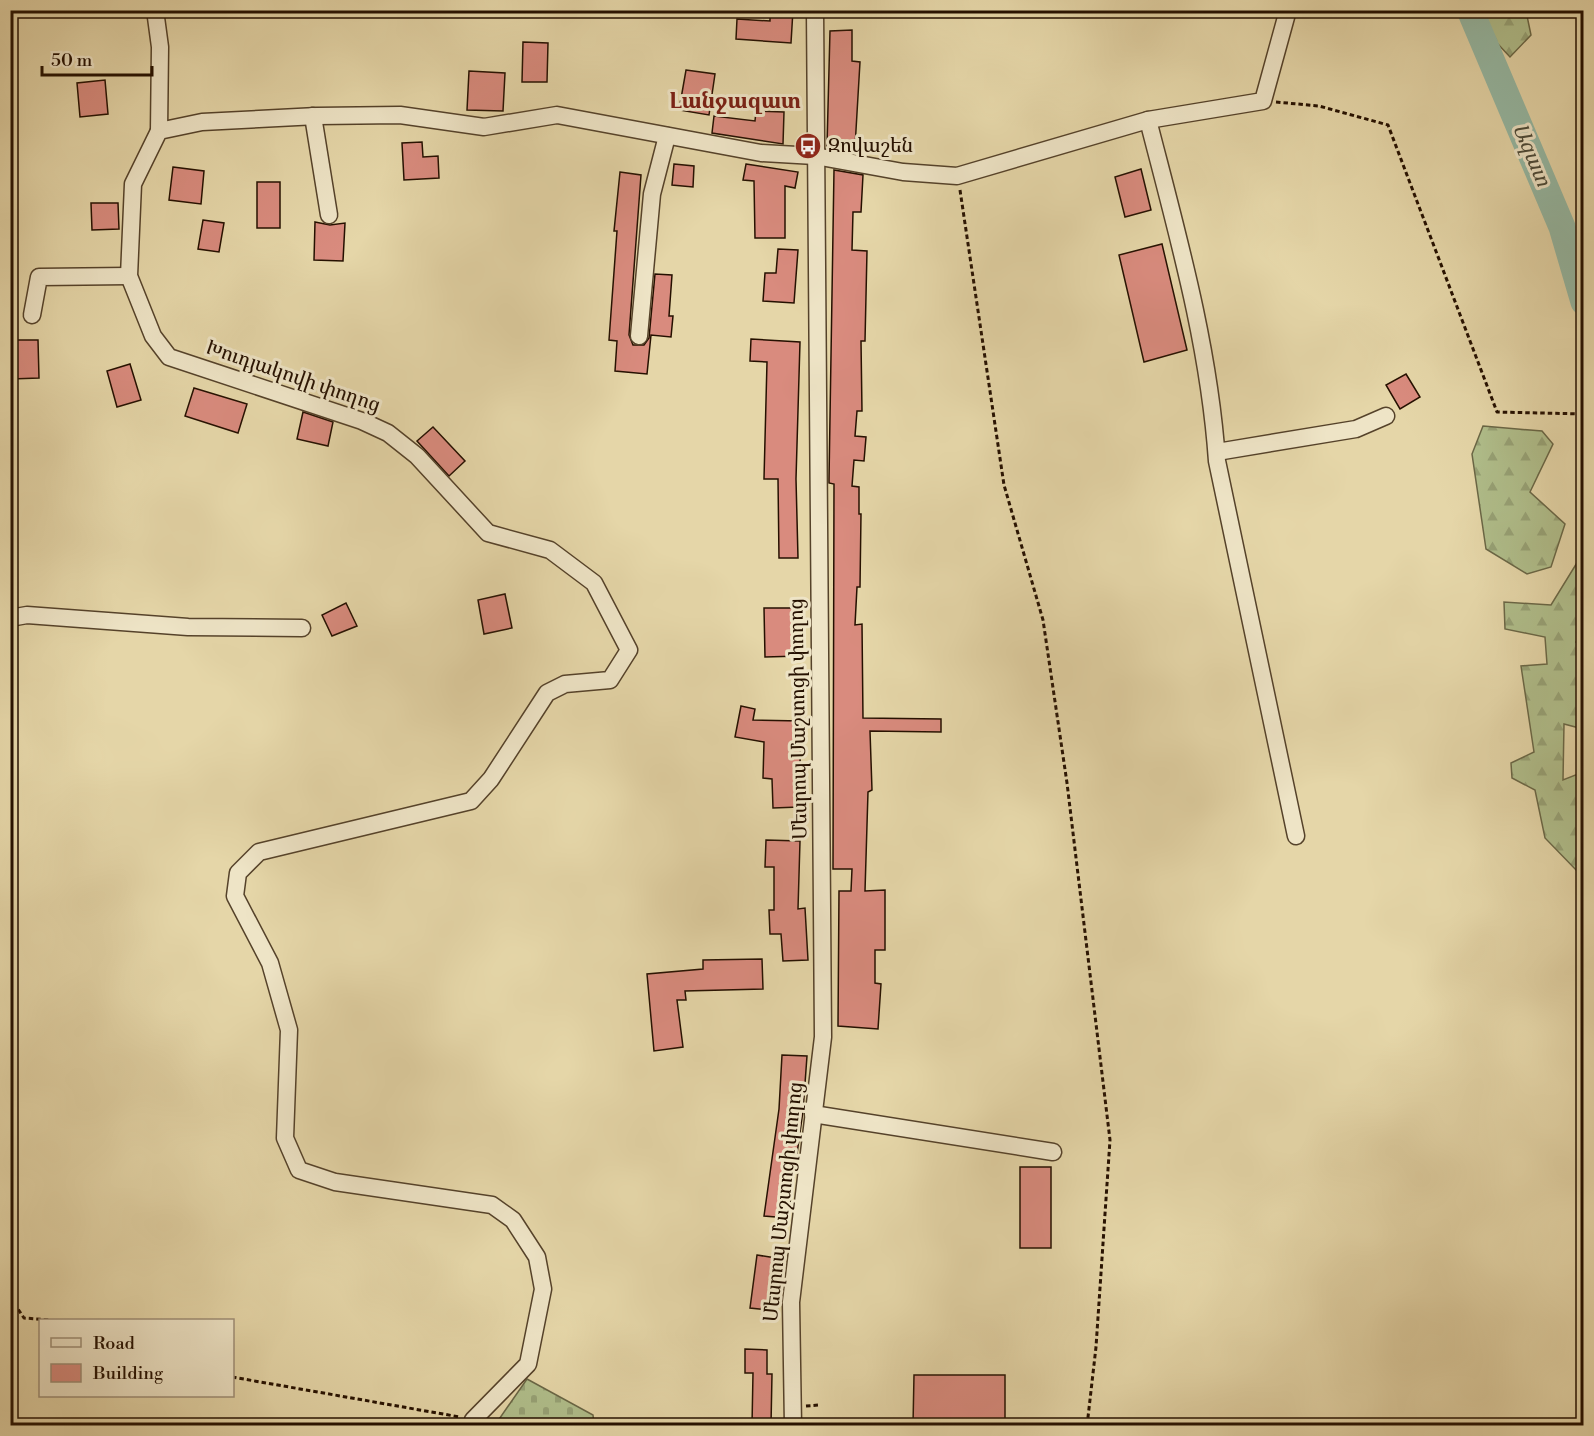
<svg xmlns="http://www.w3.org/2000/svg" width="1594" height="1436" font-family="'Libre Bodoni','Noto Serif Armenian',serif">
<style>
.forest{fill:url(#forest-firs);stroke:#6a6746;stroke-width:1.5}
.cemetery{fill:url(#cemetery-stones);stroke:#6a6746;stroke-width:1.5}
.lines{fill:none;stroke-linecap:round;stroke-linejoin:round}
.river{stroke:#96b9a4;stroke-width:27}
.building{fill:#d98b7e;stroke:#251000;stroke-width:1.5}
.minor-casing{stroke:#55422a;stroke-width:19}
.path{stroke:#251000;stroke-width:3;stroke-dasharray:4.5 3;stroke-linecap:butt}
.minor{stroke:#eee4c6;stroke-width:16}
.labels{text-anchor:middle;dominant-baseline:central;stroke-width:6;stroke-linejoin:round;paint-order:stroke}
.poi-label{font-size:20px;fill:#251000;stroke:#eee4c6;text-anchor:start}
.street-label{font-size:20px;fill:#251000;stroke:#eee4c6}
.water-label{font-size:21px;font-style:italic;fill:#4d4b39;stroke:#eee4c6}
.quarter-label{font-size:22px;font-weight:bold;fill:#7a1f14;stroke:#eee4c6}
</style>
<defs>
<pattern id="forest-firs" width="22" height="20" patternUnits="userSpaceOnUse" patternTransform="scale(1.5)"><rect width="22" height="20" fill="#b0be8b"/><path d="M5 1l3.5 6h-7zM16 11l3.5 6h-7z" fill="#97a276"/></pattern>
<pattern id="cemetery-stones" width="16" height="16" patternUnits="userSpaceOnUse" patternTransform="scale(1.5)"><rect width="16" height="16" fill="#b0be8b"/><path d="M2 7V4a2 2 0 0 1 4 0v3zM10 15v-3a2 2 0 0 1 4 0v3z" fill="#97a276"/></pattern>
</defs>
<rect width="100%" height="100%" fill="#e5d6a8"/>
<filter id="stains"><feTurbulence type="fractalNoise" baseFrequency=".00333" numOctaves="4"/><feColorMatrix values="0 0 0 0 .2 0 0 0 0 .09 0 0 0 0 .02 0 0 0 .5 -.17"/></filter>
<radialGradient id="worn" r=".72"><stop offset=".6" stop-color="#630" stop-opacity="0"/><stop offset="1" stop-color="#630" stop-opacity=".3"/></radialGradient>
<g class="forest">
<polygon points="1481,11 1526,11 1531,35 1510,57 1497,43"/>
<polygon points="1483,426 1542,431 1553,444 1530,492 1565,524 1551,567 1527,574 1486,549 1472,454"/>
<polygon points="1583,553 1583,626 1576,642 1583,644 1583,729 1564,724 1563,780 1583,772 1583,933 1580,931 1580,874 1545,838 1535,790 1512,778 1511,763 1534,752 1521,666 1547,664 1545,637 1505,629 1504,602 1551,605"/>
</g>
<polygon class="cemetery" points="527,1379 593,1415 594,1425 495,1425"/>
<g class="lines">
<polyline class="river" points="1470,10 1562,227 1584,302"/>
</g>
<g class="building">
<polygon points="770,10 793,10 791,43 736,39 737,19 770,21"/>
<polygon points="852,30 852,61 860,62 855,147 827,146 830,31"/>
<polygon points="523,42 548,43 547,82 522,82"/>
<polygon points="686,70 715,74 709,115 679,110"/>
<polygon points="469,71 505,73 503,111 467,110"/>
<polygon points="105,80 108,114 80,117 77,83"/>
<polygon points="756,111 784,112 783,144 712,133 714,116 755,121"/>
<polygon points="422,142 423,157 438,156 439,178 404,180 402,143"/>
<polygon points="674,164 694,166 693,187 672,185"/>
<polygon points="746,164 798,172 795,188 785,186 785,238 755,238 754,181 743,180"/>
<polygon points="173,167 204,171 201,204 169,200"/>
<polygon points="1141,169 1151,210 1125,217 1115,177"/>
<polygon points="834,170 863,175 861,212 853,212 852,250 867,251 865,341 861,341 862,411 857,411 855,436 866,437 864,461 854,460 852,486 859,487 859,514 861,514 860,587 857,587 855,625 862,624 863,718 941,719 941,732 870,731 872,790 868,792 865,891 885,890 885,950 875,950 875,983 881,984 878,1029 838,1026 839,891 851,891 852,869 833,869 834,484 829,483 829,480"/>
<polygon points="620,172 641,175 629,335 633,345 644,345 649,338 655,274 672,275 669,316 673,316 671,337 651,335 647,374 615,371 617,341 609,340 617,231 614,231"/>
<rect x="257" y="182" width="23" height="46"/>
<polygon points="91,203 118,203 119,229 92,230"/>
<polygon points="203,220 224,223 219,252 198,249"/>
<polygon points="315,222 330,225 345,223 343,261 314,260"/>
<polygon points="1162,244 1187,350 1144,362 1119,255"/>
<polygon points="778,249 798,250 794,303 763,301 765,273 776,273"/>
<polygon points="751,339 800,342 796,479 798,558 779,558 778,479 764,479 767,362 750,361"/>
<polygon points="11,340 38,340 39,378 11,379"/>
<polygon points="130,364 141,400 117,407 107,371"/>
<polygon points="1406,374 1420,397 1400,409 1386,385"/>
<polygon points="194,388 247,404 238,433 185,416"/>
<polygon points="303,412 333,422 328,446 297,439"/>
<polygon points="433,427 465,461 449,476 417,441"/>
<polygon points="505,594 512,628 484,634 478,600"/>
<polygon points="346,603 357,626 332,636 322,615"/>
<polygon points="764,608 800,608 800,656 765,657"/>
<polygon points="741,706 755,709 753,720 801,721 799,807 773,808 772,779 763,778 764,742 735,737"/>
<polygon points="766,840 800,841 798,909 805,908 808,960 783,961 781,934 770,934 769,910 774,910 774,867 765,867"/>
<polygon points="762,959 763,989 685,991 686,1000 677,1000 683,1047 654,1051 647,974 703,969 703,960"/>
<polygon points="782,1055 807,1056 803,1111 788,1218 764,1216 779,1109"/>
<rect x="1020" y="1167" width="31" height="81"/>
<polygon points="757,1255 782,1259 776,1311 750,1308"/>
<polygon points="745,1349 767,1350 767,1374 772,1374 771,1425 752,1425 753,1373 745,1373"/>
<polygon points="914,1375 1005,1375 1005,1425 913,1425"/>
</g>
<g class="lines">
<defs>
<g id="minor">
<polyline points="155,10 160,47 159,131"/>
<polyline points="313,116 329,215"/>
<path d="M1148,120C1177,233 1209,344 1217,461L1296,836"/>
<polyline points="32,315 39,277 129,276"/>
<polyline points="639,336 652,194 667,136"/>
<polyline points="1217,452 1356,429 1386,416"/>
<polyline points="10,618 27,615 188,627 302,628"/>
<polyline points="813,1114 1053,1152"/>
<polyline points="475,1426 473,1420 528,1364 543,1289 537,1257 513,1220 492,1205 335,1182 299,1170 285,1138 289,1030 270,963 235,896 238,873 259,852 471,801 491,779 547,693 565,684 610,680 629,650 594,583 550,550 488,533 417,456 388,433 362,421 169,357 153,336 129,276 133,184 159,131 202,122 317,116 400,115 484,127 557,115 761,153 815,156 903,172 957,176 1148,120 1263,101 1288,10"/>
<polyline points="793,1426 791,1302 823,1037 815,10"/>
</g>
</defs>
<use href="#minor" class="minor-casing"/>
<g class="path">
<polyline points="1276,102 1319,106 1388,125 1497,412 1584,414"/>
<polyline points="960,190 1004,485 1043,620 1067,783 1110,1140 1096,1347 1087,1426"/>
<polyline points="10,1297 24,1318 51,1320"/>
<polyline points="232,1377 460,1417"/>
<polyline points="806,1406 819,1405"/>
</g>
<use href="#minor" class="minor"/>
</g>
<defs>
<symbol id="bus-disc" viewBox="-11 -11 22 22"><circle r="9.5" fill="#8f2418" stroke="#eee4c6"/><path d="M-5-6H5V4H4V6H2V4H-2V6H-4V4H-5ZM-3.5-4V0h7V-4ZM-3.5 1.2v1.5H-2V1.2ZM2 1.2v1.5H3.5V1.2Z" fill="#fff"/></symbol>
</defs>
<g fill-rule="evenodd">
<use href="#bus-disc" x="793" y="131" width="30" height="30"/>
</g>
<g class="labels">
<g class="poi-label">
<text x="828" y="146">Զովաշեն</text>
</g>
<g class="street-label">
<text transform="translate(293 377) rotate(19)">Խուդյակովի փողոց</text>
<text transform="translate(799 719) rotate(-91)">Մեսրոպ Մաշտոցի փողոց</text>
<text transform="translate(784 1202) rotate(-84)">Մեսրոպ Մաշտոցի փողոց</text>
</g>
<g class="water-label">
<text transform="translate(1531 155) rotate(67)">Ազատ</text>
</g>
<g class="quarter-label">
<text x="735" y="101">Լանջազատ</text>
</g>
</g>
<rect width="1594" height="1436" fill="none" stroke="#e5d6a8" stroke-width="36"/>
<rect x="12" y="12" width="1570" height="1412" fill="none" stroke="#251000" stroke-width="3"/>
<rect x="18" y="18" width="1558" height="1400" fill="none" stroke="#251000" stroke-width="1.5"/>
<rect x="39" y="1319" width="195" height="78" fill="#eee4c6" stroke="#9e8f77" stroke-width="1.5"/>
<rect x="51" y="1338" width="30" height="9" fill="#eee4c6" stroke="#9e8f77" stroke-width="1.5"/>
<text x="93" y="1349" font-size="18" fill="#251000">Road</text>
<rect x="51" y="1364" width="30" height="18" fill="#d98b7e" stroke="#9e8f77" stroke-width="1.5"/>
<text x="93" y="1379" font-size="18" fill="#251000">Building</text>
<path d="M42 66v9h110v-9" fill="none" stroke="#251000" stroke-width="3"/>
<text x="51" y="66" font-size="18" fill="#251000" stroke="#eee4c6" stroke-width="4.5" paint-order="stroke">50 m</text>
<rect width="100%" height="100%" filter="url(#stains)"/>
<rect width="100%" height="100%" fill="url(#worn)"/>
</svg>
